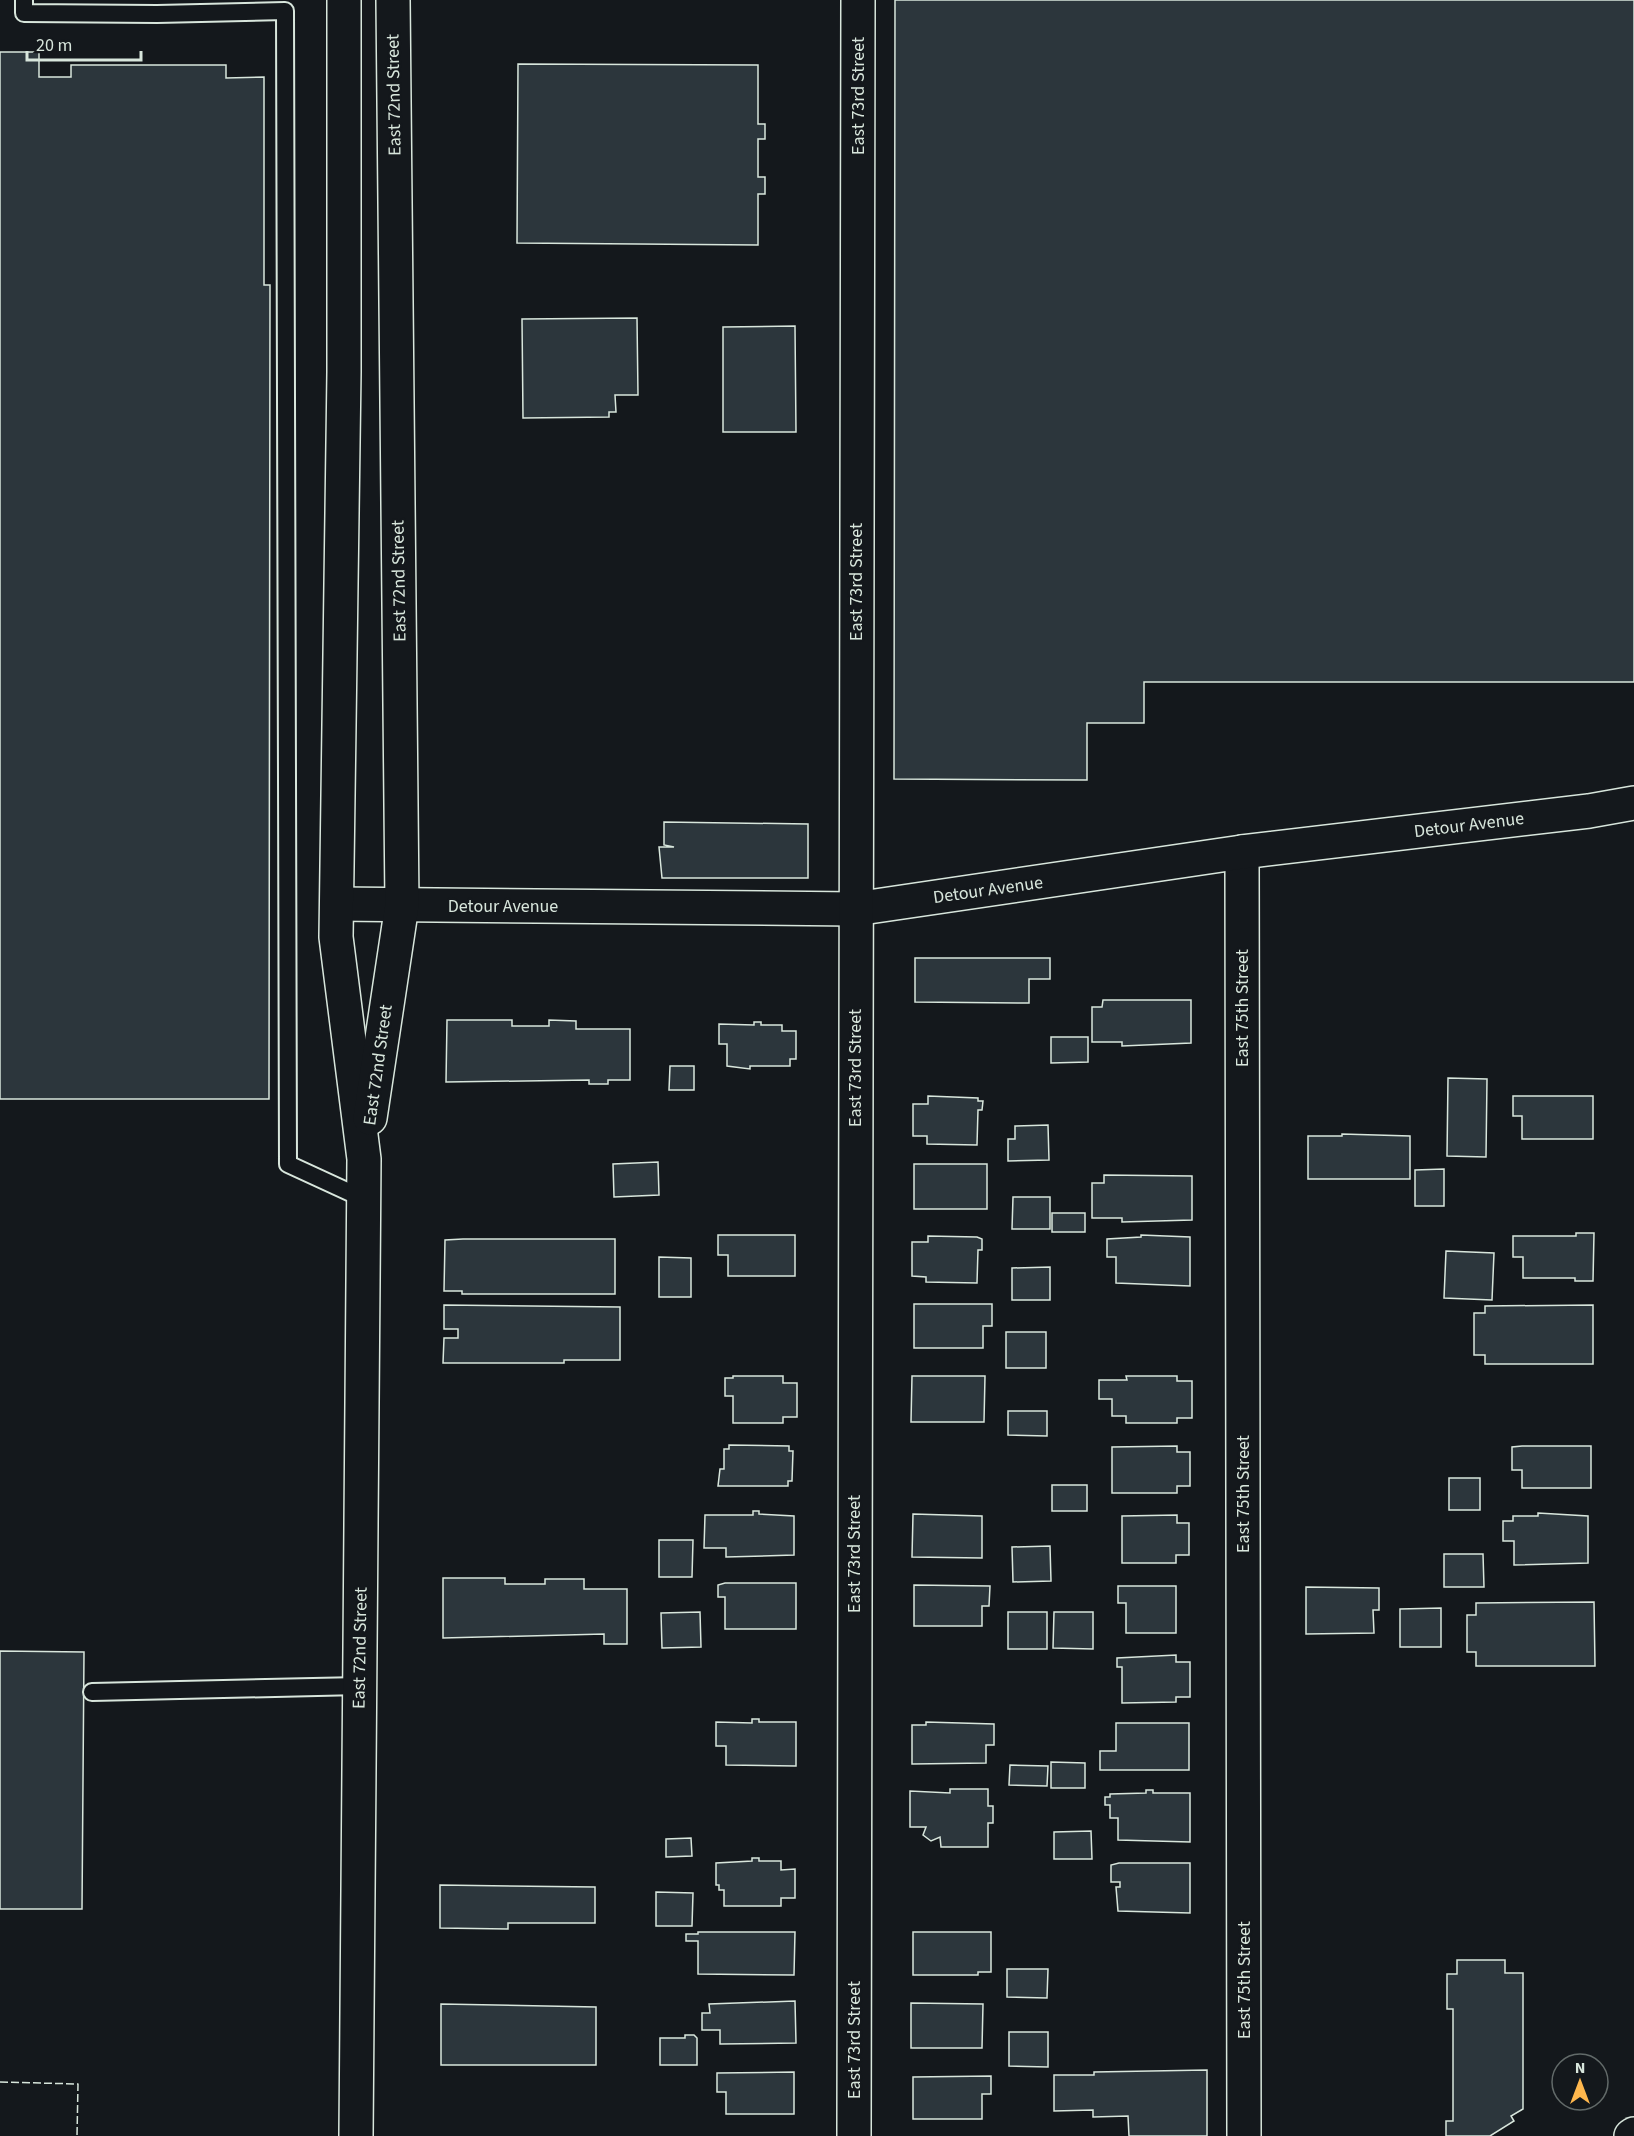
<svg xmlns="http://www.w3.org/2000/svg" width="1634" height="2136" font-family="'Source Sans 3',sans-serif">
<style>
.building{fill:#2c363c;stroke:#d8e6dc;stroke-width:1.5}
.lines{fill:none;stroke-linecap:round;stroke-linejoin:round}
.service-casing{stroke:#d8e6dc;stroke-width:20}
.minor-casing{stroke:#d8e6dc;stroke-width:36}
.secondary-casing{stroke:#d8e6dc;stroke-width:36}
.service{stroke:#14181c;stroke-width:16}
.minor{stroke:#14181c;stroke-width:33}
.secondary{stroke:#14181c;stroke-width:33}
.fence{stroke:#d8e6dc;stroke-width:1.5;stroke-dasharray:8 3;stroke-linecap:butt}
.labels{text-anchor:middle;dominant-baseline:central;stroke-width:4.5;stroke-linejoin:round;paint-order:stroke}
.street-label{font-size:18px;fill:#d8e6dc;stroke:#14181c}
</style>
<rect width="100%" height="100%" fill="#14181c"/>
<g class="building">
<polygon points="895,0 1634,0 1634,682 1144,682 1144,723 1087,723 1087,780 894,779"/>
<polygon points="0,52 39,52 39,77 71,77 71,65 226,65 226,78 264,77 264,285 270,285 269,1099 0,1099"/>
<polygon points="518,64 758,65 758,124 765,124 765,139 758,139 758,177 765,177 765,194 758,194 758,245 517,243"/>
<polygon points="637,318 638,395 615,395 616,412 609,412 609,417 523,418 522,319"/>
<polygon points="795,326 796,432 723,432 723,327"/>
<polygon points="664,822 808,824 808,878 662,878 659,847 674,847 664,845"/>
<polygon points="915,958 1050,958 1050,979 1029,979 1029,1003 915,1002"/>
<polygon points="1103,1000 1191,1000 1191,1043 1122,1046 1122,1042 1092,1042 1092,1007 1102,1007"/>
<polygon points="447,1020 512,1020 512,1026 549,1026 549,1020 576,1021 576,1029 630,1029 630,1080 608,1080 608,1084 589,1084 589,1080 446,1082"/>
<polygon points="754,1022 761,1022 761,1025 782,1025 782,1031 796,1031 796,1059 790,1059 790,1066 750,1066 750,1069 727,1066 727,1044 719,1044 719,1024 754,1025"/>
<polygon points="1051,1037 1088,1037 1088,1062 1051,1063"/>
<polygon points="670,1066 694,1066 694,1090 669,1090"/>
<polygon points="1448,1078 1487,1079 1486,1157 1447,1156"/>
<polygon points="928,1096 978,1098 978,1101 983,1101 982,1110 978,1110 977,1145 927,1144 927,1136 913,1136 913,1104 928,1104"/>
<polygon points="1513,1096 1593,1096 1593,1139 1522,1139 1522,1116 1513,1116"/>
<polygon points="1048,1125 1049,1160 1008,1161 1008,1139 1015,1139 1015,1126"/>
<polygon points="1342,1134 1410,1136 1410,1179 1308,1179 1308,1136 1342,1136"/>
<polygon points="658,1162 659,1195 614,1197 613,1164"/>
<rect x="914" y="1164" width="73" height="45"/>
<polygon points="1444,1169 1444,1206 1415,1206 1415,1170"/>
<polygon points="1104,1175 1192,1176 1192,1220 1122,1222 1122,1218 1092,1218 1092,1183 1104,1183"/>
<polygon points="1013,1197 1050,1197 1050,1229 1012,1229"/>
<rect x="1052" y="1213" width="33" height="19"/>
<polygon points="1576,1233 1594,1233 1593,1281 1575,1281 1575,1278 1523,1278 1523,1257 1513,1257 1513,1236 1576,1236"/>
<polygon points="718,1235 795,1235 795,1276 728,1276 728,1255 718,1255"/>
<polygon points="1141,1235 1190,1237 1190,1286 1116,1283 1116,1257 1107,1257 1107,1239 1141,1237"/>
<polygon points="928,1236 977,1237 982,1239 982,1250 978,1250 977,1283 926,1282 926,1277 912,1276 912,1242 928,1242"/>
<polygon points="463,1239 615,1239 615,1294 462,1294 462,1291 444,1291 445,1240"/>
<polygon points="1446,1251 1494,1253 1492,1300 1444,1298"/>
<polygon points="659,1257 691,1258 691,1297 659,1297"/>
<polygon points="1050,1267 1050,1300 1012,1300 1012,1268"/>
<polygon points="914,1304 992,1304 992,1326 983,1326 983,1348 914,1348"/>
<polygon points="444,1305 620,1307 620,1360 564,1360 564,1363 443,1363 444,1338 458,1338 458,1329 444,1329"/>
<polygon points="1593,1305 1593,1364 1485,1364 1485,1355 1474,1355 1474,1313 1485,1313 1485,1306"/>
<rect x="1006" y="1332" width="40" height="36"/>
<polygon points="733,1376 783,1376 783,1383 797,1383 797,1417 783,1417 783,1423 733,1423 733,1396 725,1396 725,1378 733,1378"/>
<polygon points="912,1376 985,1376 984,1422 911,1422"/>
<polygon points="1126,1376 1177,1376 1177,1381 1192,1381 1192,1418 1177,1418 1177,1423 1126,1423 1126,1416 1112,1416 1112,1399 1099,1399 1099,1380 1127,1380"/>
<polygon points="1008,1411 1047,1411 1047,1436 1008,1435"/>
<polygon points="729,1445 789,1446 789,1451 793,1451 792,1481 788,1481 788,1486 718,1486 720,1469 724,1469 724,1449 729,1449"/>
<polygon points="1177,1446 1177,1452 1190,1452 1190,1486 1177,1486 1177,1493 1112,1493 1112,1447"/>
<polygon points="1522,1446 1591,1446 1591,1488 1522,1488 1522,1470 1512,1470 1512,1447"/>
<rect x="1449" y="1478" width="31" height="32"/>
<rect x="1052" y="1485" width="35" height="26"/>
<polygon points="753,1511 759,1511 759,1514 794,1516 794,1555 726,1557 726,1548 704,1548 705,1515 753,1515"/>
<polygon points="1538,1513 1588,1516 1588,1563 1514,1565 1514,1541 1503,1541 1503,1521 1513,1521 1513,1516 1538,1516"/>
<polygon points="913,1514 982,1516 982,1558 912,1557"/>
<polygon points="1177,1515 1177,1523 1189,1523 1189,1555 1176,1555 1176,1563 1122,1563 1122,1516"/>
<polygon points="659,1540 693,1540 692,1577 659,1577"/>
<polygon points="1050,1546 1051,1581 1013,1582 1012,1547"/>
<polygon points="1444,1554 1483,1554 1484,1587 1444,1587"/>
<polygon points="443,1578 505,1578 505,1584 545,1584 545,1579 584,1579 584,1589 627,1589 627,1644 604,1644 604,1634 443,1638"/>
<polygon points="725,1583 796,1583 796,1629 725,1629 725,1597 718,1597 718,1585"/>
<polygon points="914,1585 990,1586 989,1606 982,1606 982,1626 914,1626"/>
<polygon points="1118,1586 1176,1586 1176,1633 1126,1633 1126,1603 1118,1603"/>
<polygon points="1306,1587 1379,1588 1379,1610 1373,1610 1374,1633 1306,1634"/>
<polygon points="1594,1602 1595,1666 1476,1666 1476,1652 1467,1652 1467,1615 1476,1615 1476,1603"/>
<polygon points="1441,1608 1441,1647 1400,1647 1400,1609"/>
<polygon points="700,1612 701,1647 662,1648 661,1613"/>
<rect x="1008" y="1612" width="39" height="37"/>
<polygon points="1054,1612 1093,1612 1093,1649 1053,1648"/>
<polygon points="0,1651 84,1652 82,1909 0,1909"/>
<polygon points="1176,1655 1176,1662 1190,1662 1190,1697 1176,1697 1176,1702 1122,1703 1122,1667 1117,1667 1117,1658"/>
<polygon points="752,1719 759,1719 759,1722 796,1722 796,1766 726,1765 726,1746 716,1746 716,1722 752,1723"/>
<polygon points="926,1722 994,1724 994,1745 986,1745 986,1763 912,1764 912,1725 926,1725"/>
<polygon points="1116,1723 1189,1723 1189,1770 1100,1770 1100,1751 1116,1751"/>
<polygon points="1051,1762 1085,1763 1085,1788 1051,1788"/>
<polygon points="1010,1765 1048,1766 1047,1786 1009,1785"/>
<polygon points="950,1789 988,1789 988,1806 993,1806 993,1823 988,1823 988,1847 941,1847 940,1837 931,1841 923,1835 926,1827 910,1827 910,1791 950,1793"/>
<polygon points="1146,1790 1153,1790 1153,1793 1190,1793 1190,1842 1118,1840 1118,1818 1110,1818 1110,1805 1105,1805 1105,1797 1110,1797 1110,1794 1146,1793"/>
<polygon points="1091,1831 1092,1859 1054,1859 1054,1832"/>
<polygon points="691,1838 692,1856 666,1857 666,1839"/>
<polygon points="752,1858 759,1858 759,1861 781,1861 781,1870 795,1869 795,1898 781,1898 781,1906 724,1906 724,1890 719,1890 719,1885 716,1885 716,1863 752,1861"/>
<polygon points="1119,1863 1190,1863 1190,1913 1118,1911 1116,1887 1120,1887 1120,1882 1111,1882 1111,1865"/>
<polygon points="440,1885 595,1887 595,1923 508,1923 508,1929 440,1928"/>
<polygon points="656,1892 693,1893 692,1926 656,1926"/>
<polygon points="698,1932 795,1932 794,1975 698,1974 698,1941 686,1941 686,1934 698,1934"/>
<polygon points="913,1932 991,1932 991,1972 978,1972 978,1975 913,1975"/>
<polygon points="1457,1960 1505,1960 1505,1973 1523,1973 1523,2109 1511,2116 1514,2121 1490,2136 1446,2136 1446,2121 1453,2121 1453,2009 1447,2009 1447,1974 1457,1974"/>
<polygon points="1007,1969 1048,1969 1047,1998 1007,1997"/>
<polygon points="795,2001 796,2043 720,2044 720,2030 702,2030 702,2013 710,2013 709,2004"/>
<polygon points="911,2003 983,2004 982,2048 911,2048"/>
<polygon points="441,2004 596,2007 596,2065 441,2065"/>
<polygon points="1009,2032 1048,2032 1048,2067 1009,2066"/>
<polygon points="685,2035 694,2035 697,2038 697,2065 660,2065 660,2038 685,2038"/>
<polygon points="1207,2070 1207,2136 1129,2136 1128,2116 1093,2117 1093,2110 1054,2111 1054,2075 1094,2075 1094,2072"/>
<polygon points="794,2072 794,2114 726,2114 726,2092 717,2092 717,2073"/>
<polygon points="991,2076 991,2094 982,2094 982,2119 913,2119 913,2077"/>
</g>
<g class="lines">
<defs>
<g id="service">
<polyline points="24,0 24,13 157,14 285,11 288,1164 364,1199"/>
<polyline points="92,1692 360,1686"/>
</g>
<g id="minor">
<polyline points="1242,852 1244,2136"/>
<polyline points="337,904 855,909 1242,852 1589,811 1634,803"/>
<polyline points="854,2136 858,0"/>
</g>
<g id="secondary">
<polyline points="344,0 344,372 336,937 364,1159 356,2136"/>
<polyline points="370,1118 402,905 393,0"/>
<polyline points="1631,2136 1634,2134"/>
</g>
</defs>
<use href="#service" class="service-casing"/>
<use href="#minor" class="minor-casing"/>
<use href="#secondary" class="secondary-casing"/>
<use href="#service" class="service"/>
<use href="#minor" class="minor"/>
<use href="#secondary" class="secondary"/>
<polyline class="fence" points="0,2082 78,2084 77,2136"/>
</g>
<g class="labels">
<g class="street-label">
<text transform="translate(394 95) rotate(-91)">East 72nd Street</text>
<text transform="translate(858 96) rotate(-90)">East 73rd Street</text>
<text transform="translate(399 581) rotate(-91)">East 72nd Street</text>
<text transform="translate(856 582) rotate(-90)">East 73rd Street</text>
<text transform="translate(1469 825) rotate(-7)">Detour Avenue</text>
<text transform="translate(988 890) rotate(-8)">Detour Avenue</text>
<text x="503" y="906">Detour Avenue</text>
<text transform="translate(1242 1008) rotate(-90)">East 75th Street</text>
<text transform="translate(378 1065) rotate(-82)">East 72nd Street</text>
<text transform="translate(855 1068) rotate(-90)">East 73rd Street</text>
<text transform="translate(1243 1494) rotate(-90)">East 75th Street</text>
<text transform="translate(854 1554) rotate(-90)">East 73rd Street</text>
<text transform="translate(360 1648) rotate(-89)">East 72nd Street</text>
<text transform="translate(1244 1980) rotate(-90)">East 75th Street</text>
<text transform="translate(854 2040) rotate(-90)">East 73rd Street</text>
</g>
</g>
<g transform="translate(1580 2082)"><circle r="28" fill="#14181c" stroke="#626a69" stroke-width="1.5"/>
<path d="M0-4.5L10 22L0 15L-10 22Z" fill="#ffb74d"/>
<text y="-9" font-size="16" font-weight="bold" text-anchor="middle" fill="#d8e6dc">N</text>
</g>
<path d="M27 51v9h114v-9" fill="none" stroke="#d8e6dc" stroke-width="3"/>
<text x="36" y="51" font-size="18" fill="#d8e6dc" stroke="#14181c" stroke-width="4.5" paint-order="stroke">20 m</text>
</svg>
